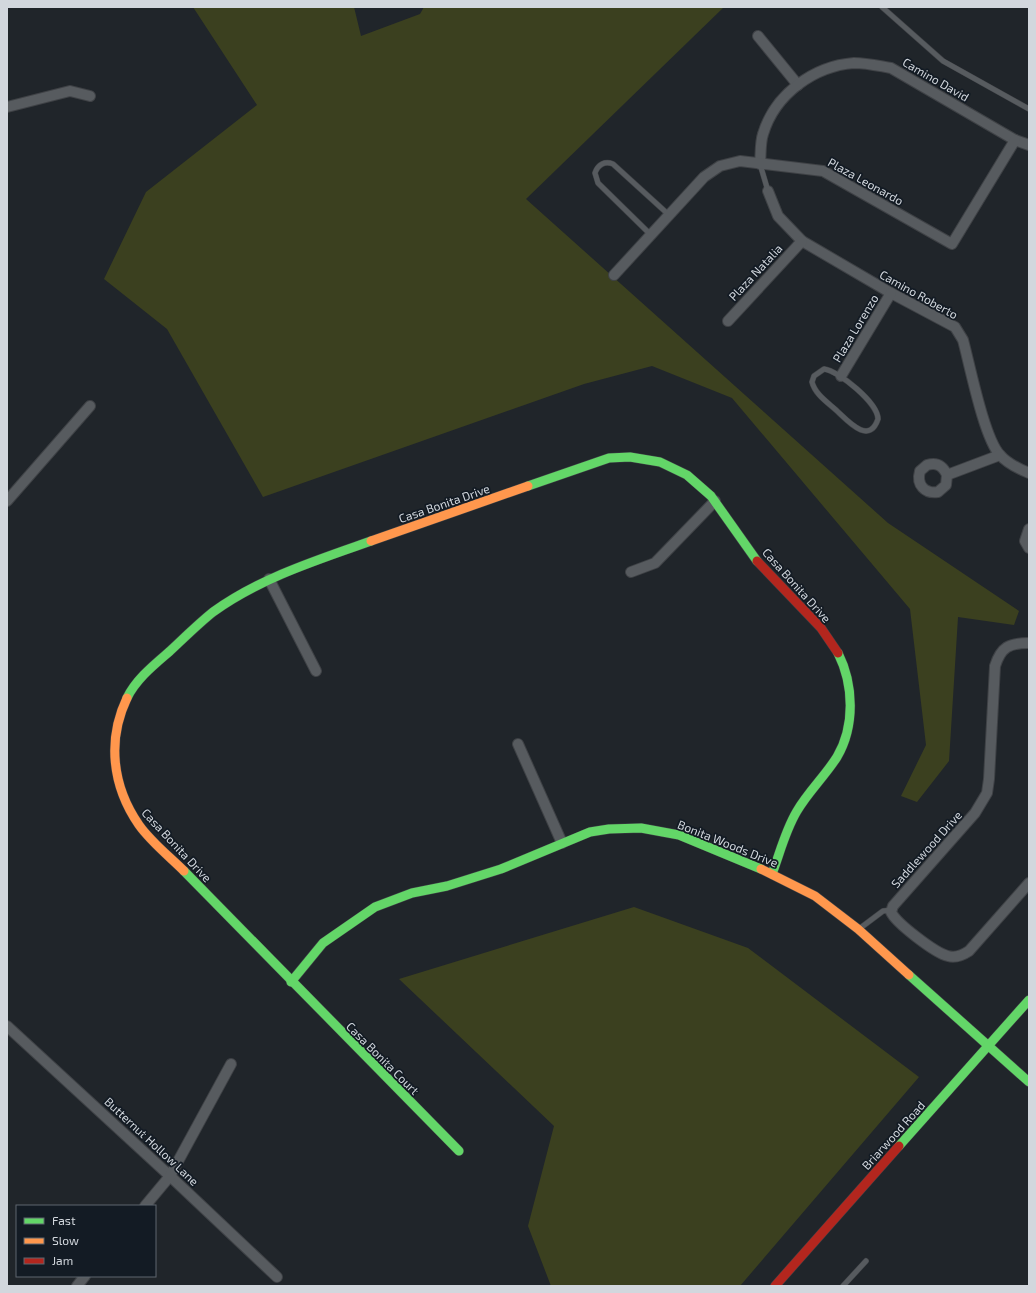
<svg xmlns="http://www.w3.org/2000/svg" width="1036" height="1293" font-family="'Exo 2',sans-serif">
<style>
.green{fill:#3b401f}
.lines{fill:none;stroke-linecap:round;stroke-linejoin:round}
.lane-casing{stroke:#3f4246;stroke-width:6}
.street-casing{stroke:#3f4246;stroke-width:12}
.fast-casing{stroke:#3f4246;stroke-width:10}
.slow-casing{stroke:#3f4246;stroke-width:10}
.jam-casing{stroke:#3f4246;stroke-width:10}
.lane{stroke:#575b5f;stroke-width:5}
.street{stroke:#575b5f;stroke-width:10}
.fast{stroke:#63d668;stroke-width:9}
.slow{stroke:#ff974d;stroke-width:9}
.jam{stroke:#b3261e;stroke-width:9}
.labels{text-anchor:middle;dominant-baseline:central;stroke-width:3.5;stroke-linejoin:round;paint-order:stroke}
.street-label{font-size:12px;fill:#d2d7dd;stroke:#131b24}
</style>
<rect width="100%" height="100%" fill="#20252a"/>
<g class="green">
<polygon points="193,7 354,7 361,36 420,14 424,7 724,7 526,199 888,523 1019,611 1014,625 958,617 949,761 917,802 901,796 926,745 910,609 732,398 652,366 584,384 263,497 167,329 104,279 146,192 257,105"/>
<polygon points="634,907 748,948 919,1077 740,1286 551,1286 528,1226 554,1126 399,979"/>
</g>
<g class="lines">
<defs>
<g id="lane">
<polyline points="882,7 943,61 1029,109"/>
<polyline points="760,164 768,191"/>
<path d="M651,235L598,183L595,173C598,164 605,161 613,164L669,215"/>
<path d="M824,369C839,371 878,403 878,419C869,446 847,420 836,410C827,402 815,394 812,382L814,376Z"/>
<polyline points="859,929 883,911 892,910"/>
<polyline points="843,1286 866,1261"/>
</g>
<g id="street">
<polyline points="758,36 798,85"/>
<polyline points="7,107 70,91 90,96"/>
<path d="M760,164C761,154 760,143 763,134C775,94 814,66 854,63C867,63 879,66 891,68L1015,140L1029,145"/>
<path d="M768,191L778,216L802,241L891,293L955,327L963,340C970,366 984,438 1000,455C1008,464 1019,469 1029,473"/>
<polyline points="614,275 704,177 720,166 740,161 823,171 952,244 1015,140"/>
<polyline points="728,321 802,241"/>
<polyline points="841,376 891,293"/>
<path d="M947,475L946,485L938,492C925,494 916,485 920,471L927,465C937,462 943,466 947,475L1000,455"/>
<polyline points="7,501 90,406"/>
<polyline points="1029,529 1025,541 1029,548"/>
<polyline points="631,572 655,563 715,501"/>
<polyline points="269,579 316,671"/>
<path d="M1029,643C1009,643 1001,647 995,666L989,779L987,793L975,813L893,906L891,912C896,923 935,953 948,956C955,958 963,955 969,951L1029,883"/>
<polyline points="518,744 562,843"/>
<polyline points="7,1026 170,1176 277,1277"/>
<polyline points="145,1206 170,1176 231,1064"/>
<polyline points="77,1286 85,1276"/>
</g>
<g id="fast">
<polyline points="528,486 609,458 630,457 660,462 687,475 711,496 757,561"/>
<path d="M127,698C136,679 155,664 170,651C184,638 198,624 213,612C260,578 317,560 371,541"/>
<polyline points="184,871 459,1151"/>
<path d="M772,874C780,853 785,831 797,811C808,792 825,776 837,757C855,726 854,685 838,653"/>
<polyline points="909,975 1029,1082"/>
<polyline points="291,982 323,943 375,907 412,893 447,886 501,869 590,832 609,829 641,828 679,835 761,869"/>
<polyline points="899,1146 1029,1000"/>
</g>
<g id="slow">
<polyline points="371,541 528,486"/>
<path d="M127,698C107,740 112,786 139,825C151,842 170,857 184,871"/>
<polyline points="761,869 815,896 858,929 909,975"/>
</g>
<g id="jam">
<polyline points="757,561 821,628 838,653"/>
<polyline points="775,1286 899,1146"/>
</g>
</defs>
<use href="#lane" class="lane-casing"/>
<use href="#street" class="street-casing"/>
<use href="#fast" class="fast-casing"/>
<use href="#slow" class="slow-casing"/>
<use href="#jam" class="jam-casing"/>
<use href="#lane" class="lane"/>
<use href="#street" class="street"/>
<use href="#fast" class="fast"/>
<use href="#slow" class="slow"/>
<use href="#jam" class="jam"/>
</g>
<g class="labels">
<g class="street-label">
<text transform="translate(936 79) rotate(30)">Camino David</text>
<text transform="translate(866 181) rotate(29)">Plaza Leonardo</text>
<text transform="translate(755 272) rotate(-47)">Plaza Natalia</text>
<text transform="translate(919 294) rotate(29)">Camino Roberto</text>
<text transform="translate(855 328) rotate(-59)">Plaza Lorenzo</text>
<text transform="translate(444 503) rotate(-19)">Casa Bonita Drive</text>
<text transform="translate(797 585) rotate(48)">Casa Bonita Drive</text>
<text transform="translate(728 843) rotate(22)">Bonita Woods Drive</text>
<text transform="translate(177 845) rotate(47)">Casa Bonita Drive</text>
<text transform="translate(926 849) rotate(-48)">Saddlewood Drive</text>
<text transform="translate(383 1058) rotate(45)">Casa Bonita Court</text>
<text transform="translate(893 1135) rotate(-48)">Briarwood Road</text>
<text transform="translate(152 1141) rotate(43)">Butternut Hollow Lane</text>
</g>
</g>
<rect width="1036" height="1293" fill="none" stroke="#d2d7dd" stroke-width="16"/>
<rect x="16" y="1205" width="140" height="72" fill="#131b24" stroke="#5f666e"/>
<rect x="24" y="1218" width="20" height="6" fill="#63d668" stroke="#5f666e"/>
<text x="52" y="1225" font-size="12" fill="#d2d7dd">Fast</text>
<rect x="24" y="1238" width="20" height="6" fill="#ff974d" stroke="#5f666e"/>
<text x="52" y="1245" font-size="12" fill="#d2d7dd">Slow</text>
<rect x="24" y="1258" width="20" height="6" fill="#b3261e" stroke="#5f666e"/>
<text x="52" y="1265" font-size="12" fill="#d2d7dd">Jam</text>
</svg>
